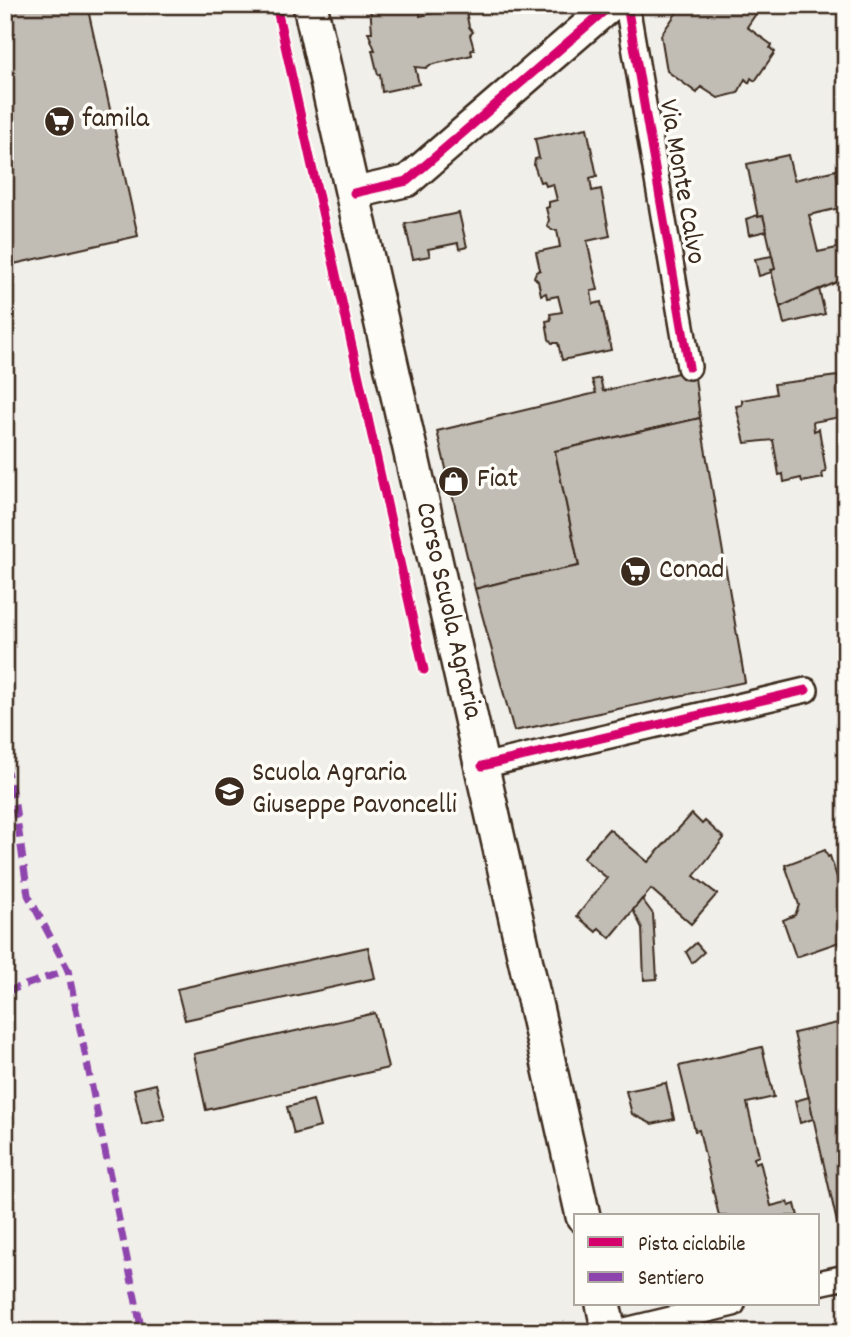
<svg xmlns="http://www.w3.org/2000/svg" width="851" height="1337" font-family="Dekko,sans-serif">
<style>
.building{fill:#c1bcb4;stroke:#3b2a1e;stroke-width:2}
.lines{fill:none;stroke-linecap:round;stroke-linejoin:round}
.minor-casing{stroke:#3b2a1e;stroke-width:28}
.tertiary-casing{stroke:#3b2a1e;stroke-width:35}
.secondary-casing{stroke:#3b2a1e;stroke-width:38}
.minor{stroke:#fdfcf7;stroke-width:23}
.tertiary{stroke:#fdfcf7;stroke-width:30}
.secondary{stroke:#fdfcf7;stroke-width:33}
.quiet{stroke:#8e44ad;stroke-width:7;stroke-dasharray:14 7;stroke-linecap:butt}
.cycleway-casing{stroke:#fdfcf7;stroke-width:13}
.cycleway{stroke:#d6006c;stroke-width:9}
.labels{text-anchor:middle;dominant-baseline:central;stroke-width:7;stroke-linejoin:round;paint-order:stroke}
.poi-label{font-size:28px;fill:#3b2a1e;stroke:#fdfcf7;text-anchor:start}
.street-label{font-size:28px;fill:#3b2a1e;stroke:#fdfcf7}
</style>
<rect width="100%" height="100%" fill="#f1efea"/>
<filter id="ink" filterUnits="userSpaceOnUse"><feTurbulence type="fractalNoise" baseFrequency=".0143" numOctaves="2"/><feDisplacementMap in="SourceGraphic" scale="14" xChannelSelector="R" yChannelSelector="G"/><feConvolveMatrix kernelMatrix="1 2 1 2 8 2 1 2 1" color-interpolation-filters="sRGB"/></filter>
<g filter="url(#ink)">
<g class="building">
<polygon points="5,5 87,5 138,236 5,266"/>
<polygon points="370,5 420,5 420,16 465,6 469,27 473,32 470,35 474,49 471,50 472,55 430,65 426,68 415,67 419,84 382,92 380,74 378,75 372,50 375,50 368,32 372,32"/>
<polygon points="682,5 762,5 747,27 772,45 770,48 775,52 755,81 751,78 749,83 745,79 738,93 718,98 701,87 697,93 667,71 661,35"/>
<polygon points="587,128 597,176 590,178 592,191 601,189 610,236 587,241 598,290 591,291 593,304 601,302 611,350 562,360 558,343 552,343 549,339 546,321 551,320 550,314 562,312 558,296 547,298 546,293 541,295 538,281 534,277 536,272 540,270 536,252 560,247 557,230 552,230 547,226 549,220 546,208 549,207 549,202 557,200 553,184 546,186 544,181 540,182 534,165 535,159 539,158 535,139"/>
<polygon points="788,155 794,180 836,170 844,207 809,215 818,252 846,246 846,278 780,307 771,270 775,269 763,216 758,217 747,164"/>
<polygon points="459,213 467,247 459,249 458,243 428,249 430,256 413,259 405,224"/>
<polygon points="758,215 758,217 763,216 767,231 749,235 746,219"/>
<polygon points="772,256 775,269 771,270 772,272 759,276 755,259"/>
<polygon points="819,289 825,314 784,324 780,307"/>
<polygon points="694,369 700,418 555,451 579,566 514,579 475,589 437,431 596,393 592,380 600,378 603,391"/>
<polygon points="846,375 846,416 813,422 814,431 819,429 826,472 822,473 823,478 802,482 801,478 784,482 783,474 779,475 773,440 745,443 736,406 742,405 742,400 776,394 774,384"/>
<polygon points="700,418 745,682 514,731 475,589 514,579 579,566 555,451"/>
<polygon points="692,814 702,824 705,821 724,838 694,876 717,894 691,924 651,889 610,938 599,928 596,932 577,916 607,878 583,858 609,829 648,862"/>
<polygon points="825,850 828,857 830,856 842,892 846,890 845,940 796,957 783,920 795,915 799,905 785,865"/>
<polygon points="642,899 653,914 657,979 644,980 642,928 633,910"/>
<polygon points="696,943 704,952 692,963 686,952"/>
<polygon points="368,947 375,978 185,1020 177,989"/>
<polygon points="375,1013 388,1068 206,1110 194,1054"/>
<polygon points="846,1021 846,1248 843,1249 794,1033"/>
<polygon points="762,1047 774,1097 747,1103 759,1156 754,1158 755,1163 760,1161 771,1206 787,1202 789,1206 795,1204 798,1216 719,1216 699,1130 695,1131 679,1066"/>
<polygon points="666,1083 674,1119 652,1124 632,1114 626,1091"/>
<polygon points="156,1084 165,1119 142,1124 134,1089"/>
<polygon points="809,1097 813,1119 800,1123 795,1101"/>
<polygon points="313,1100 320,1127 294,1134 287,1107"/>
</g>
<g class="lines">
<defs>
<g id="minor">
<polyline points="627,5 689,367"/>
<polyline points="482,766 806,690"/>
<polyline points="818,1283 846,1277"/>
<polyline points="617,1332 733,1304"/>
</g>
<polyline id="tertiary" points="354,193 407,181 611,5"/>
<g id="secondary">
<polyline points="310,5 583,1216"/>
<polyline points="603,1304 609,1332"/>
</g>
</defs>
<use href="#minor" class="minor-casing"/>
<use href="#tertiary" class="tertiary-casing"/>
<use href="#secondary" class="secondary-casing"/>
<use href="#minor" class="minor"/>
<use href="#tertiary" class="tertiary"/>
<use href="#secondary" class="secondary"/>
<g class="quiet">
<polyline points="5,763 15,805 28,895 68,970 142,1332"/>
<polyline points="5,992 68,970"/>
</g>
<defs>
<g id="cycleway">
<polyline points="276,5 424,670"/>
<polyline points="627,5 689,367"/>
<polyline points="354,193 407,181 611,5"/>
<polyline points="482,766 806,690"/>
</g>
</defs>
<use href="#cycleway" class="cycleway-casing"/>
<use href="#cycleway" class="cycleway"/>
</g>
</g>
<defs>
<symbol id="supermarket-disc" viewBox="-11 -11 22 22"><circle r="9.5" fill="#3b2a1e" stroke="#fdfcf7"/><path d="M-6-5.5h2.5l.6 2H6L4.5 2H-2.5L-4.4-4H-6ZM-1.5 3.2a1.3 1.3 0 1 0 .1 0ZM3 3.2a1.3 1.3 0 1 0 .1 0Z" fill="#fff"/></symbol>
<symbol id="shop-disc" viewBox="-11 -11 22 22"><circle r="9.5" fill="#3b2a1e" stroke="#fdfcf7"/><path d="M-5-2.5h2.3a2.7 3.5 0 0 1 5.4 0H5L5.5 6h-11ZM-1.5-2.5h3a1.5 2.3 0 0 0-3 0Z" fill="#fff"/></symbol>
<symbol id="school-disc" viewBox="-11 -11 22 22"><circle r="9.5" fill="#3b2a1e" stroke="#fdfcf7"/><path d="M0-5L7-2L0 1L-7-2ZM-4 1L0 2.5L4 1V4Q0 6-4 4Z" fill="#fff"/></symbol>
</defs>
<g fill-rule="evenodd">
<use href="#supermarket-disc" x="42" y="104" width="35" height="35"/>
<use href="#shop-disc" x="436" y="464" width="35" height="35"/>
<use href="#supermarket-disc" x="618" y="554" width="35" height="35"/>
<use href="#school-disc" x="212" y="774" width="35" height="35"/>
</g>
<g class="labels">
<g class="poi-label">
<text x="82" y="121">famila</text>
<text x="477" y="481">Fiat</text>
<text x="659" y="572">Conad</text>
<text x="252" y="775">Scuola Agraria<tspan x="252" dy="32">Giuseppe Pavoncelli</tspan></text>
</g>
<g class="street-label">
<text transform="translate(680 182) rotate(80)">Via Monte Calvo</text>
<text transform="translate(447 611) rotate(77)">Corso Scuola Agraria</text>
</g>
</g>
<rect width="851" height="1337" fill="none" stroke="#fdfcf7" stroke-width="28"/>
<rect x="14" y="14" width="823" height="1309" fill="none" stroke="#3b2a1e" stroke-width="2.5" filter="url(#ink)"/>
<rect x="574" y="1214" width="245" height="91" fill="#fdfcf7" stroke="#afa8a0" stroke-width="2"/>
<rect x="588" y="1237" width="35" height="10" fill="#d6006c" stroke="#afa8a0" stroke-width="2"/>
<text x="638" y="1250" font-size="21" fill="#3b2a1e">Pista ciclabile</text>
<rect x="588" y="1272" width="35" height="10" fill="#8e44ad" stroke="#afa8a0" stroke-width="2"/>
<text x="638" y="1284" font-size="21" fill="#3b2a1e">Sentiero</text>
</svg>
